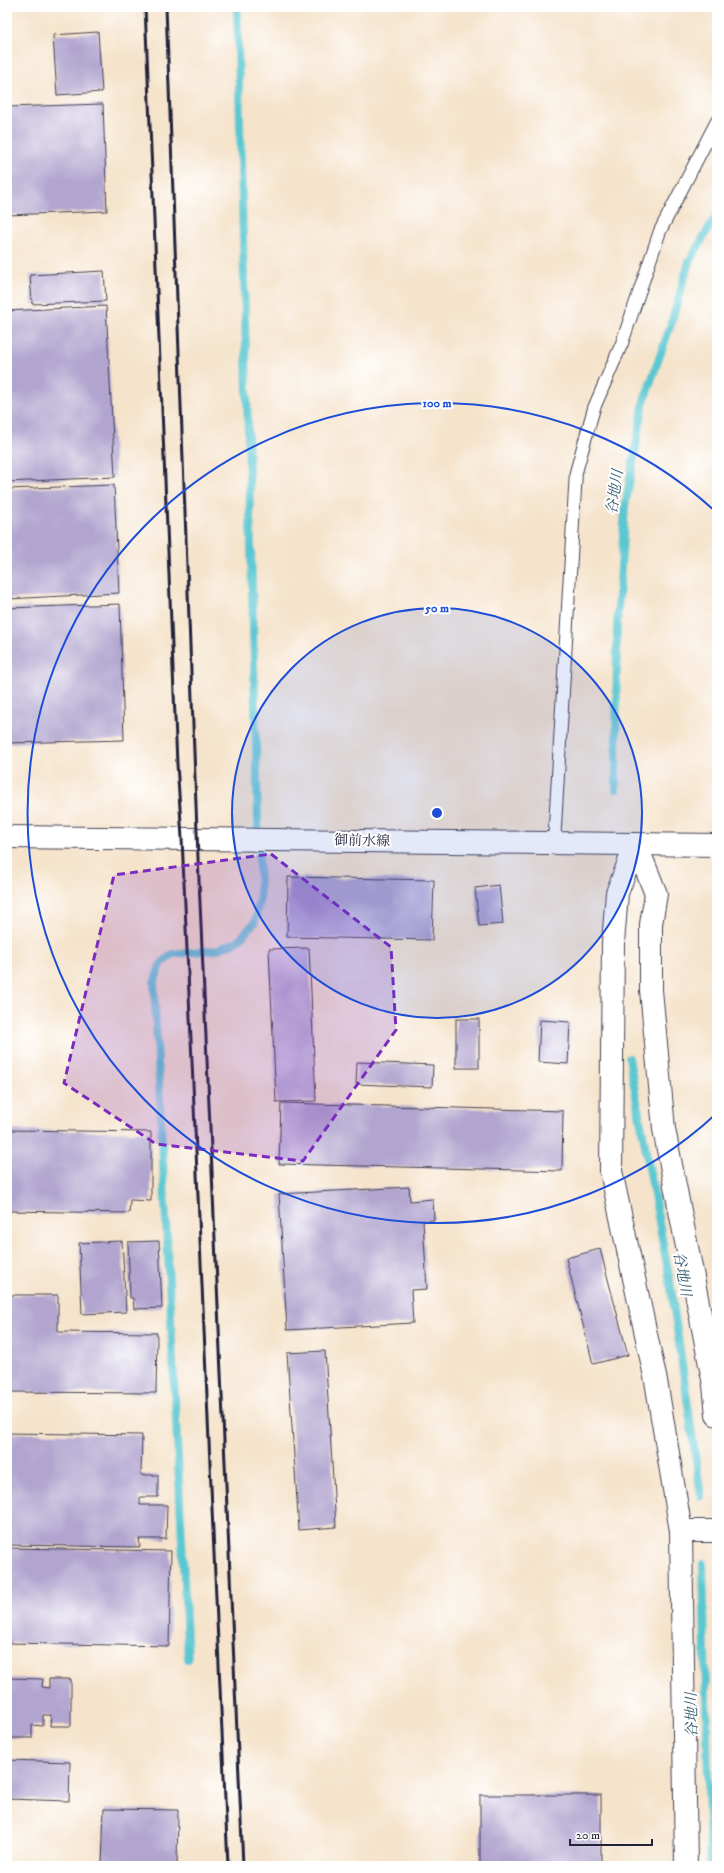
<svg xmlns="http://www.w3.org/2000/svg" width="724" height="1873" font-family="'IM FELL DW Pica','Noto Serif JP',serif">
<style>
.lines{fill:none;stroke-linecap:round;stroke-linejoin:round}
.stream{stroke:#5ac7d1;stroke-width:8}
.building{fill:#b1a4cf}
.service-casing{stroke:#423f51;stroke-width:14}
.minor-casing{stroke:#423f51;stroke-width:24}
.tertiary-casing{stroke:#423f51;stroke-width:24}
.service{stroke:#fff;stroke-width:12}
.minor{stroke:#fff;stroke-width:22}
.tertiary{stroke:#fff;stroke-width:22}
.rail{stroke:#22223b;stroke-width:3}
.marked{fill:#7b2cbf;fill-opacity:0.2;stroke:#7b2cbf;stroke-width:3;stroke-dasharray:8 5;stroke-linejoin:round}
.ring{fill:none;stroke:#1d4ed8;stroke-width:2}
.labels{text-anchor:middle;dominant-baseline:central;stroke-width:4;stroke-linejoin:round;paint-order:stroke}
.street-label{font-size:14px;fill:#22223b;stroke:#fff}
.water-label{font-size:15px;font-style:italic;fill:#365c70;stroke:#fff}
.centre{fill:#1d4ed8;stroke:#fff;stroke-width:2}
.ring-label{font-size:12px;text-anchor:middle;font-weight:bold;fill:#1d4ed8;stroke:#fff;stroke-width:4;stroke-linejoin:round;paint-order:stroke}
</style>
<rect width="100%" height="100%" fill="#fff"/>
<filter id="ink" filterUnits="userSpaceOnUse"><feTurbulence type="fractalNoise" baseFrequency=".025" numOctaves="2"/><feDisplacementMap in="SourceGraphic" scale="8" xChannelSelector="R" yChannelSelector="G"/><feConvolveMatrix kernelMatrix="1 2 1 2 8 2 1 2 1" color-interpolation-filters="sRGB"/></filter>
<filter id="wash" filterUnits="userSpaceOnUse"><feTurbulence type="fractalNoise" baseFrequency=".012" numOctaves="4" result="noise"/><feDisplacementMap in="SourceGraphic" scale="16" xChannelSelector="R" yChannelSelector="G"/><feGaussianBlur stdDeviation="0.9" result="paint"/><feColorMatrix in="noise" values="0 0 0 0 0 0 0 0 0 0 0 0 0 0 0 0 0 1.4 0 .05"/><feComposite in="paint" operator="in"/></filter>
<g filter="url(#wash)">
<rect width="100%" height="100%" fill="#f5e3cb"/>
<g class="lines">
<g class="stream">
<polyline points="616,789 617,625 625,507 644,401 670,327 689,262 717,214"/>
<polyline points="629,1058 671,1288 701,1496"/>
<polyline points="703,1564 710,1866"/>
<polyline points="188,1659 154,983 160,965 172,954 216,950 238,941 255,922 260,897 237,7"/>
</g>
</g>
<g id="blocks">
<g class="building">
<polygon points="98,32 102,92 57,95 53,35"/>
<polygon points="103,104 107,211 7,215 7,107"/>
<polygon points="104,271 106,301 32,304 30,275"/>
<polygon points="106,306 115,477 7,482 7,311"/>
<polygon points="114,485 119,593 7,599 7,489"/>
<polygon points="120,604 124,740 7,743 7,608"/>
<polygon points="288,877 434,880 432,940 287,937"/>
<polygon points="499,885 503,924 479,926 475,888"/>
<polygon points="309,948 316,1101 276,1102 269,949"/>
<rect x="456" y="1019" width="23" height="49"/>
<polygon points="540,1020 570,1022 568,1064 538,1062"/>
<polygon points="357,1062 433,1065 432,1087 356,1084"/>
<polygon points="281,1103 563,1111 562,1171 279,1164"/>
<polygon points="7,1130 151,1132 151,1201 130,1200 129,1213 7,1211"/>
<polygon points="409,1187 410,1201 433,1199 434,1220 423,1221 427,1289 411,1290 413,1323 287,1330 279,1194"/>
<polygon points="122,1241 126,1312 82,1314 79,1243"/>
<polygon points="159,1241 162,1308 134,1309 133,1298 130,1298 128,1242"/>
<polygon points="600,1249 628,1355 593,1364 566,1258"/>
<polygon points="7,1295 58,1295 58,1332 157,1333 156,1393 7,1392"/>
<polygon points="325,1351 336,1527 299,1530 287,1353"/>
<polygon points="7,1433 142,1435 141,1475 158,1475 158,1497 140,1497 140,1505 167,1505 166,1539 139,1539 140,1547 7,1545"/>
<polygon points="7,1548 171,1551 169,1646 7,1643"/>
<polygon points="7,1678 43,1679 42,1687 49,1688 49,1679 71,1679 71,1726 50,1726 51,1715 43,1715 43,1726 32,1725 32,1738 7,1738"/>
<polygon points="7,1760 70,1762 69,1801 7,1799"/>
<rect x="480" y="1795" width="121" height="71"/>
<polygon points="104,1809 178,1810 177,1866 102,1866"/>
</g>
</g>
</g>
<g filter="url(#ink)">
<use href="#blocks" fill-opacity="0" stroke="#423f51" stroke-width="1"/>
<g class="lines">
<defs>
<polyline id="service" points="554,843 576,472 594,408 622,343 660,231 717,121"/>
<g id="minor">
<polyline points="636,844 617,893 613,943 611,1171 656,1381 681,1531 686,1866"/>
<polyline points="636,844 656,894 651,924 651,990 664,1129 714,1385 717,1415"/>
<polyline points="681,1531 717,1531"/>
</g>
<polyline id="tertiary" points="7,837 717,845"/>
</defs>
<use href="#service" class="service-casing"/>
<use href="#minor" class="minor-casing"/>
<use href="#tertiary" class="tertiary-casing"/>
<use href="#service" class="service"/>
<use href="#minor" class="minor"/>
<use href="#tertiary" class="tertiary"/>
<g class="rail">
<polyline points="145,7 177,764 182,838 228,1866"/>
<polyline points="166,7 198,858 243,1866"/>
</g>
</g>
</g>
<path class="marked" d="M271,854L391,947L396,1030L303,1161L156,1144L64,1083L114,875Z"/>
<circle cx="437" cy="813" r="205" fill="#1d4ed8" fill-opacity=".12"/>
<g class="ring">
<circle cx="437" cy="813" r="205"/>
<path d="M717 1113A410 410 0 1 1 717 513"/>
</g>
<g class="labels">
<g class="street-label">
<text transform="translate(362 841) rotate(1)">御前水線</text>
</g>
<g class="water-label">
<text transform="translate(615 492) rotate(-82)">谷地川</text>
<text transform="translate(682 1274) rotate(80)">谷地川</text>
<text transform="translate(692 1715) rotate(-91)">谷地川</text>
</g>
</g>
<circle cx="437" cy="813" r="6" class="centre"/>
<g class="ring-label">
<text x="437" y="407">100 m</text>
<text x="437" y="612">50 m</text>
</g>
<rect width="724" height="1873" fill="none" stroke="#fff" stroke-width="24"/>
<path d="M570 1839v6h82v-6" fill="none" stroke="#22223b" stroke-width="2"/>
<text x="576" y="1839" font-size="12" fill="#22223b" stroke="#ffffff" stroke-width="3" paint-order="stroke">20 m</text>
</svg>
